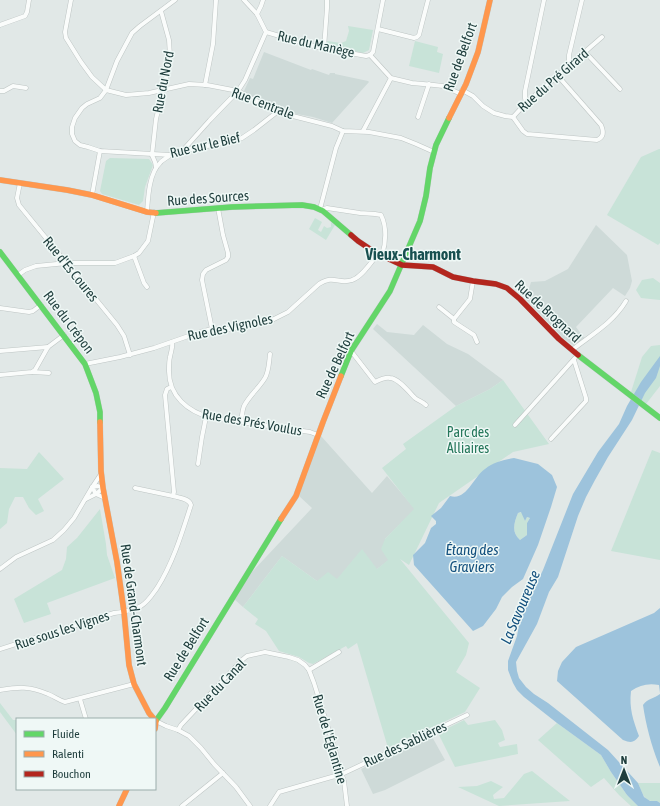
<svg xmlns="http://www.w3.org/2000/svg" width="660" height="806" font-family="'Asap Condensed',sans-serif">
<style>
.built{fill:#cedad8}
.green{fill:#c8e3d8}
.water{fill:#9dc3dc;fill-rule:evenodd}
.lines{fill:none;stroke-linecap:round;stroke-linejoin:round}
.street-casing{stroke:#bec5c4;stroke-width:5}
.fast-casing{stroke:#bdc6c5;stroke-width:6}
.slow-casing{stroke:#bdc6c5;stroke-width:6}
.jam-casing{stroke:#bdc6c5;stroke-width:6}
.street{stroke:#fafcfb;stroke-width:4}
.fast{stroke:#63d668;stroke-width:5.5}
.slow{stroke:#ff974d;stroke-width:5.5}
.jam{stroke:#b3261e;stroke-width:5.5}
.labels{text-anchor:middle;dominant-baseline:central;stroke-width:3;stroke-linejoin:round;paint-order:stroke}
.street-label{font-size:14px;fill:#1e3d3c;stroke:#eff8f6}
.park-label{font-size:14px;fill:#24775a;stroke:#eff8f6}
.water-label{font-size:15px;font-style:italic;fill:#13507e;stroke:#eff8f6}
.quarter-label{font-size:16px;font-weight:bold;fill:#185050;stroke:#eff8f6}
</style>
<rect width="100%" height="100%" fill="#e1e8e7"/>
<g class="built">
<polygon points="264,52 311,70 312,69 329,75 330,73 335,73 335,74 368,81 369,82 332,123 313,117 291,113 280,109 244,92 244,91 250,78 253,79"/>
<polygon points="596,225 627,255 632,281 630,288 625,296 613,288 576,327 585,339 573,345 563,338 526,299 531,282 545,281 568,269"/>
<polygon points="377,324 387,332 414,335 423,325 447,344 468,354 503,380 490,389 456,406 373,329"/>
<polygon points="321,436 372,493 387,476 415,509 385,539 389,560 377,569 337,580 317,581 282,556 243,607 234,599 252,572 312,508 299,496"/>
<polygon points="431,735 445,760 385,790 373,794 361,769"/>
</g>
<g class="green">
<polygon points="348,26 373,30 369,50 363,53 329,46 327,45 327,41 341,43 346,41 349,31"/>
<polygon points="415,41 438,47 437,52 443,54 439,73 409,66"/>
<polygon points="659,149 660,149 660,243 658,245 607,215 641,157"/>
<polygon points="110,158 149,159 153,165 145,187 143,201 139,205 102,194 100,191 106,161"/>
<polygon points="315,218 322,222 318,230 321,232 324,226 327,228 331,227 331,222 335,225 326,240 309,229"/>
<polygon points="653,278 660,283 660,300 641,298 636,290 642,280"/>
<polygon points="660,345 660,386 646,404 631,392 642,357 651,346"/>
<polygon points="503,380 549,444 513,452 439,503 409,565 400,559 469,643 466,655 456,672 480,688 465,712 388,748 357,643 348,649 346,646 313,664 309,663 299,657 279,651 266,631 255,624 258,619 243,607 282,556 317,581 328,572 337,579 362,549 377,569 388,560 381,549 385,539 414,509 382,468 406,449 403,444 456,406 490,389"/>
<polygon points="652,450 660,453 660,560 611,551"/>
<polygon points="39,452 64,479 38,499 44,511 36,515 29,508 23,497 15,497 9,509 7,523 0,529 0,468 27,469"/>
<polygon points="100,509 106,544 107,555 115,578 47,603 51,614 24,623 14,599 62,570 66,559 67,547 77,538"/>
<path d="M522,512L525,521L527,517L530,518L527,523V535L520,540C511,531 514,523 518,513Z"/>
<polygon points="0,703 13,720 17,720 17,735 0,712"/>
<polygon points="464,720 468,725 495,720 502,730 505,740 498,743 500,747 517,744 518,754 455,767 438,733"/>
<polygon points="557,723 601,755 611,772 627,795 638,806 631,806 619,795 604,778 591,787 538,740"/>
<polygon points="532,771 570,801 499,806 458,787 477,786 491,781 503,787 493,795 494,799 504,798 524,774"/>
<path d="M638,783H660V803C656,800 655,802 651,801C643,800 641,789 638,783Z"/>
</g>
<g class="water">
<polygon points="660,356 660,366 656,378 645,393 632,420 608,457 595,480 586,497 578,516 558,577 549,592 537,624 516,662 517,671 519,678 526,687 534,694 548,703 608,750 638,783 644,797 650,801 657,801 660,803 660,806 638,806 627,795 611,772 601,755 557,723 524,697 517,690 513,683 508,670 508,661 517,636 519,625 530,597 543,570 573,494 598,452 619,424 627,406 641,382"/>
<path d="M514,458L538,464L552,475L557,487L551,507L538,545L523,579L512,587L502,597L496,609L483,626L473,631L414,565L413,555L425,543L431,528L436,524V521L431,516L441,508L450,496C467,501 473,477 485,469C494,462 503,460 514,458ZM521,512L525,521L527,517L530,518L527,523V535L520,540C511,532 514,523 518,513Z"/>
<path d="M660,608V693L659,685C648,683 640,685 631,691C629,708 633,720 639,736C634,743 631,743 623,740L557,681L558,671L562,662L576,647L654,613Z"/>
<path d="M660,694V767C652,748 646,726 643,705C648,698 654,699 660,694Z"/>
</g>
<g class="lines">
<defs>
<g id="street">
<polyline points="71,0 65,32 66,38 81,62 92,77 106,90 126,95 149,93 189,84 207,85 238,91 277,112 332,126 343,131 369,132 401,138 416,144 434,152"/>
<polyline points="175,0 140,26 132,33 117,61 106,90 100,98 87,104 82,108 75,118 72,127 72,134 75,141 80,145 88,147 100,151 170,155 184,149 192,149 233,141 242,138 254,130 277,112"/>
<polyline points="244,0 257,14 266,32 317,47 366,56 370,55"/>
<polyline points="257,14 261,6 263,0"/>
<polyline points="0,25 25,16 27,12 29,0"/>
<polyline points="378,29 414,38 417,37 419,35 428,0"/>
<polyline points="324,48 327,8 327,0"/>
<polyline points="585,52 620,89"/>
<polyline points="370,55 391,78 412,83 434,85 443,86 461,94"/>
<polyline points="370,55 373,52 383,0"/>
<polyline points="570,65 569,62 569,55 582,0"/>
<polyline points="205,85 213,44 216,0"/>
<polyline points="462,90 473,96 483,106 494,113 505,116 513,117 526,103 602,37"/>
<polyline points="0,91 4,91 13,86 26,88"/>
<polyline points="526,103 525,98 525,91 544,0"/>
<polyline points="418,117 429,84"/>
<path d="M513,117L523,131L527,134L597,140C604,137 604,132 601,125L558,76"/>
<polyline points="363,131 391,78"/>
<polyline points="184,149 210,120 238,91 245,80 266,32"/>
<polyline points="152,155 156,119 168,70 170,56 169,40 161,11"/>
<polyline points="152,155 155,162 156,167"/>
<polyline points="20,183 17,198 19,205 117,325 124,336 130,355"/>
<polyline points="92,195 100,151"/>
<polyline points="320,209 336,148 343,131"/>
<path d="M323,211L324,209L327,208L360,213L375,214L381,215C387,227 386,243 382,255"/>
<path d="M147,212C148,198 149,173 160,163C162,160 167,158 170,155"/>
<polyline points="134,256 144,283 147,287"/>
<polyline points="18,275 25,270 36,266 67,263 115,263 134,256 139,253 148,241 154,212"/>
<polyline points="473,281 470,299 454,319 454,322 474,335 477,342"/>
<polyline points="439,307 454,319"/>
<polyline points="0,308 29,312 33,311 41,305"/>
<polyline points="212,329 202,280 203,274 206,270 226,260 228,257 228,253 223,235 218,208"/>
<path d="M172,342C173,348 171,351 170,357C169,361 169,365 169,369C168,396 188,412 212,418L310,432L318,435"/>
<path d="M572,350C591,335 613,323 626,301"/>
<polyline points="0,351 48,347"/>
<path d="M351,351L375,382C379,380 385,377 390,378C398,378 409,392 415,398C419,401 422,401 426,405"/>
<path d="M85,364L120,357L154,348L200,332L212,329H229L240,327L272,320L288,312L319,284C334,274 339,285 352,280C362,277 371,262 378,254"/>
<polyline points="33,372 49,373"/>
<polyline points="0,375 32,372 35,370 48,347 64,335"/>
<path d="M241,422C242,417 242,411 244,406C249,396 259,388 265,378C269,371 269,362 270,354"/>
<polyline points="515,425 575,358"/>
<polyline points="551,439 586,401 586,398 574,360"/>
<polyline points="198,464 202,437 206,417"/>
<polyline points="103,488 98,486 92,487 96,494 105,498"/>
<polyline points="135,488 173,496 174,492 165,395 167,389 171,387"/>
<polyline points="86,499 96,494 103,488"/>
<polyline points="0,569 16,557 53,540 64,530 74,518 91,489 101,474"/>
<path d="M0,649L114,613C123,612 133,611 141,606C148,602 152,595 157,588C173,563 182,533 191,505C189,498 179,498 173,496"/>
<polyline points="309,670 339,652"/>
<path d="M0,690C19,687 29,686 48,694C54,696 58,700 65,702L134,684"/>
<polyline points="80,699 86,719"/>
<polyline points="156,721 166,726 178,730 189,736 201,748 214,764 236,787 250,806"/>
<polyline points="178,730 181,725 242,660 247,656 265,652 289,657 298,660 305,665 309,670 314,683 336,753 339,767 344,781 347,806"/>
<polyline points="182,806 223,773"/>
<polyline points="270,806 279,792 342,774 467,715"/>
</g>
<g id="fast">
<polyline points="156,213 232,207 302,205 314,207 323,211 351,235"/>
<polyline points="0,252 85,364 96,393 100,412 100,422"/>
<polyline points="578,355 660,418"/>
<polyline points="341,376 351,351 390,291 420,221 426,196 430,168 436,145 449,118"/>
<polyline points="155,722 165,708 281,519"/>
</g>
<g id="slow">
<polyline points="449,118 466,84 478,52 490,0"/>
<polyline points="0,180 67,190 92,195 147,212 156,213"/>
<polyline points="100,422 101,471 103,488 117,562 124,612 129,665 134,684 149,713 154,719"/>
<polyline points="281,519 296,496 323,422 341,376"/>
<polyline points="155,729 156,721"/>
<polyline points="119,806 127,789"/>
</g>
<polyline id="jam" points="351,235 358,241 376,253 402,265 433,267 453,277 473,281 496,284 507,288 520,299 559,339 578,355"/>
</defs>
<use href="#street" class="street-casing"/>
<use href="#fast" class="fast-casing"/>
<use href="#slow" class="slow-casing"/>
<use href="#jam" class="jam-casing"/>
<use href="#street" class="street"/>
<use href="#fast" class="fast"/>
<use href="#slow" class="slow"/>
<use href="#jam" class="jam"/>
</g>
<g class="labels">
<g class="street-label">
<text transform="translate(316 44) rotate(13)">Rue du Manège</text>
<text transform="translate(460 57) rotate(-70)">Rue de Belfort</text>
<text transform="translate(553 80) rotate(-41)">Rue du Pré Girard</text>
<text transform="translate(163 82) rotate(-79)">Rue du Nord</text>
<text transform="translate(263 103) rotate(21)">Rue Centrale</text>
<text transform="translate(205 145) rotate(-13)">Rue sur le Bief</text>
<text transform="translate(208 198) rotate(-4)">Rue des Sources</text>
<text transform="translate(71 269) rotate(51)">Rue d'Es Coures</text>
<text transform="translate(548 311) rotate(43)">Rue de Brognard</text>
<text transform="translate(69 322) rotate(53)">Rue du Crépon</text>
<text transform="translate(230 327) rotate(-12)">Rue des Vignoles</text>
<text transform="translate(335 365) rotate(-65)">Rue de Belfort</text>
<text transform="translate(252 422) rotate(10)">Rue des Prés Voulus</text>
<text transform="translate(134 605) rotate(82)">Rue de Grand-Charmont</text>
<text transform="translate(62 630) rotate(-18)">Rue sous les Vignes</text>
<text transform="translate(186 649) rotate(-58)">Rue de Belfort</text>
<text transform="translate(220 685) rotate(-46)">Rue du Canal</text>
<text transform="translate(330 739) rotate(74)">Rue de l'Églantine</text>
<text transform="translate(405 744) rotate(-25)">Rue des Sablières</text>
</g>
<g class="park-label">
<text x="468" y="432">Parc des<tspan x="468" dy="16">Alliaires</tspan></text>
</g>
<g class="water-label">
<text x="472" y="549">Étang des<tspan x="472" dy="17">Graviers</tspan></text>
<text transform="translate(520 607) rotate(-67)">La Savoureuse</text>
</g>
<g class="quarter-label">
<text x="413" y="254">Vieux-Charmont</text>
</g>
</g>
<rect x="16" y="718" width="140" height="72" fill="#eff8f6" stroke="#9badac"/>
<rect x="24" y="731" width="20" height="6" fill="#63d668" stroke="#9badac"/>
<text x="52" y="738" font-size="12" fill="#1e3d3c">Fluide</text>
<rect x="24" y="751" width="20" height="6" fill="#ff974d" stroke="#9badac"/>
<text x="52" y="758" font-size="12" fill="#1e3d3c">Ralenti</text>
<rect x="24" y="771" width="20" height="6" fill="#b3261e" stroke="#9badac"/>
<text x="52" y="778" font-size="12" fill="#1e3d3c">Bouchon</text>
<g transform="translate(624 770)" stroke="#eff8f6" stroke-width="3" paint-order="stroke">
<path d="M0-3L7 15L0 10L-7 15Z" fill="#1e3d3c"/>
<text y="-6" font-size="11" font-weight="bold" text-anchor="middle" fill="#1e3d3c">N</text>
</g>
</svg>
